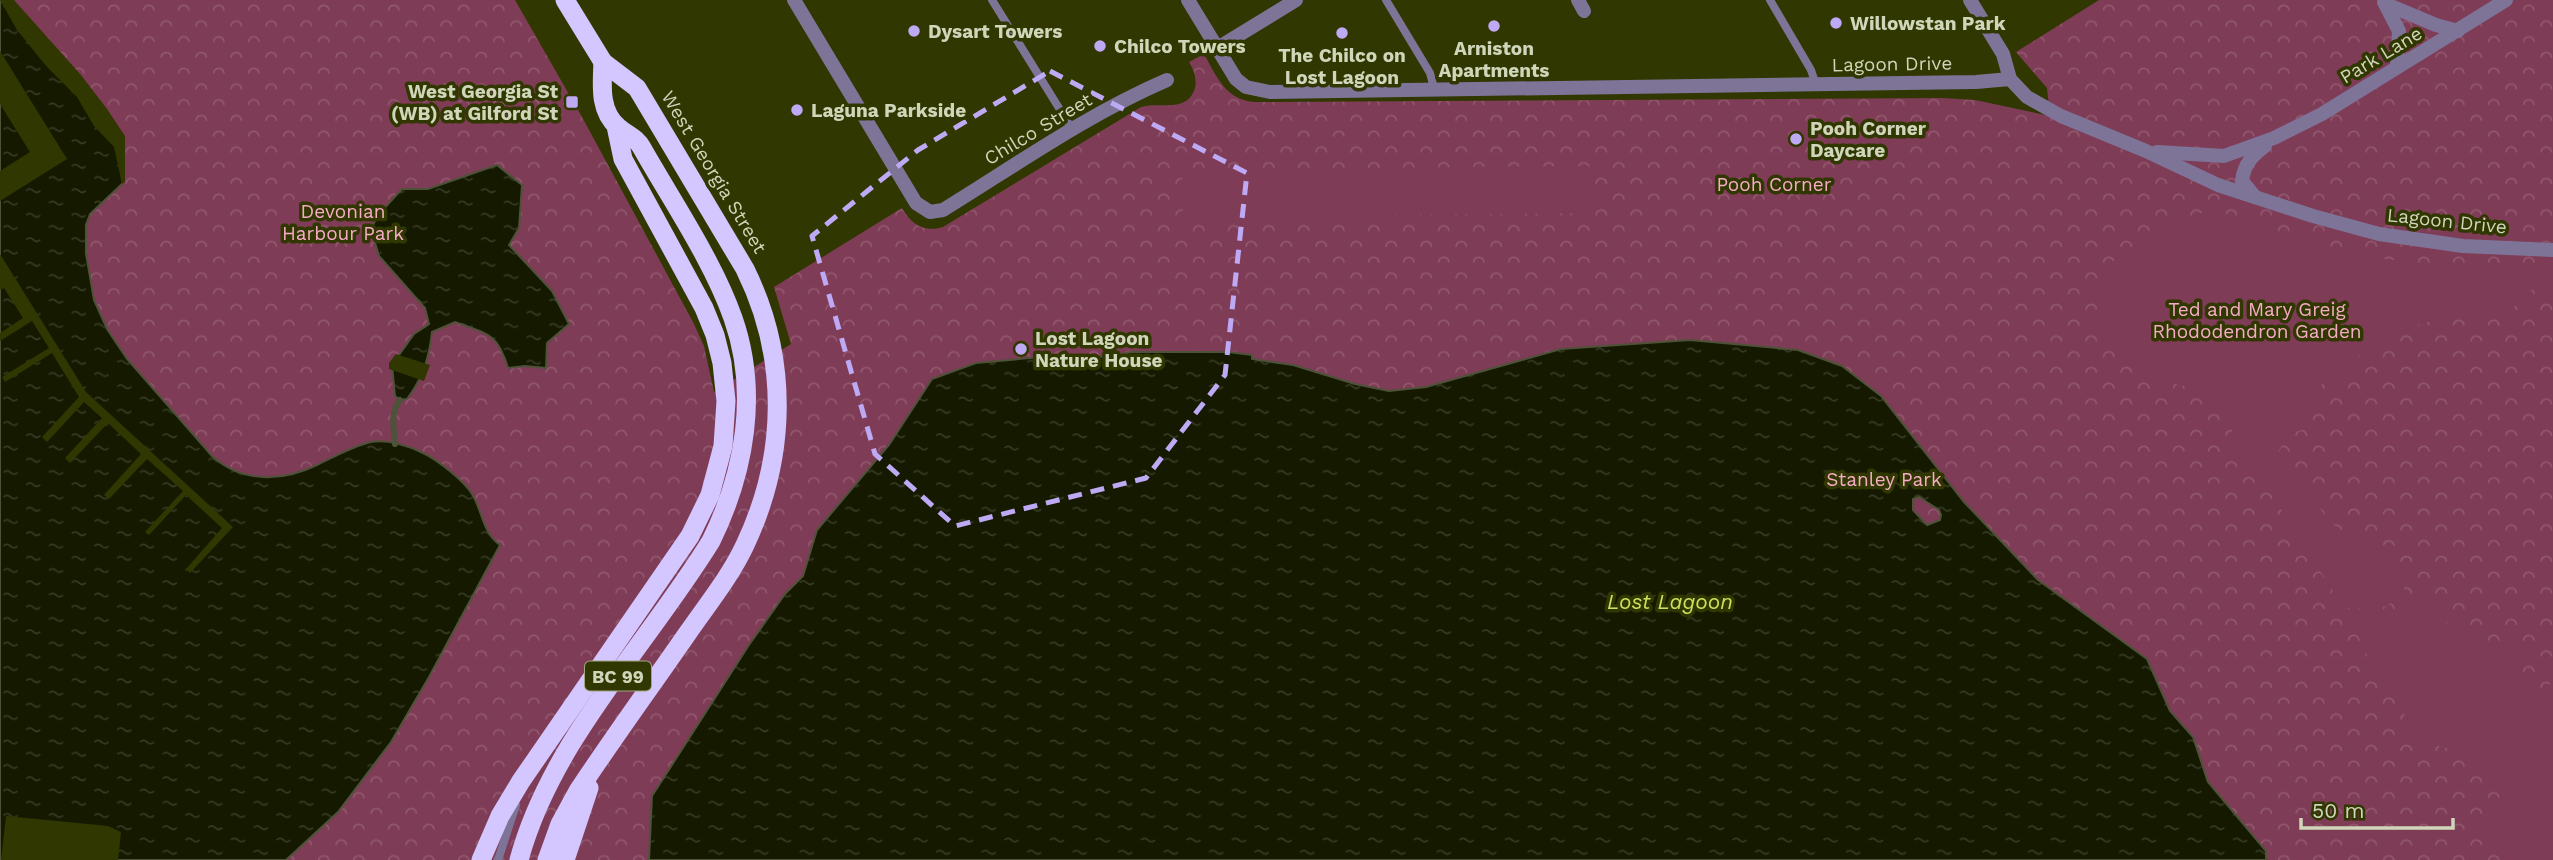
<svg xmlns="http://www.w3.org/2000/svg" width="2553" height="860" font-family="'Work Sans',sans-serif">
<style>
.park{fill:url(#park-crowns)}
.garden{fill:#7f3c57}
.water{fill:url(#water-ripples);stroke:#4d5238;stroke-width:2;fill-rule:evenodd}
.pier{fill:#313700}
.lines{fill:none;stroke-linecap:round;stroke-linejoin:round}
.stream{stroke:#4d5238;stroke-width:6}
.service{stroke:#7d7498;stroke-width:8}
.minor{stroke:#7d7498;stroke-width:14}
.trunk{stroke:#d4c6fe;stroke-width:19}
.marked{fill:none;stroke:#bea9f5;stroke-width:5;stroke-dasharray:14 9;stroke-linejoin:round}
.poi-dot{fill:#bea9f5;stroke:#313700;stroke-width:2.5}
.labels{text-anchor:middle;dominant-baseline:central;stroke-width:7;stroke-linejoin:round;paint-order:stroke}
.shield{fill:#313700;stroke:#a0a682;stroke-width:2}
.shield-label{font-size:18px;font-weight:bold;fill:#d0d6ba}
.poi-label{font-size:19px;font-weight:bold;fill:#d0d6ba;stroke:#313700;text-anchor:start}
.street-label{font-size:19px;fill:#d0d6ba;stroke:#313700}
.park-label{font-size:19px;fill:#f6acc6;stroke:#313700}
.water-label{font-size:21px;font-style:italic;fill:#cee15f;stroke:#313700}
</style>
<defs>
<pattern id="park-crowns" width="20" height="18" patternUnits="userSpaceOnUse" patternTransform="scale(1.75)"><rect width="20" height="18" fill="#7f3c57"/><path d="M2 6a3 3 0 1 1 6 0M12 15a3 3 0 1 1 6 0" fill="none" stroke="#90576d"/></pattern>
<pattern id="water-ripples" width="26" height="14" patternUnits="userSpaceOnUse" patternTransform="scale(1.75)"><rect width="26" height="14" fill="#151900"/><path d="M2 4q2-2 4 0t4 0M15 11q2-2 4 0t4 0" fill="none" stroke="#363a23"/></pattern>
</defs>
<rect width="100%" height="100%" fill="#313700"/>
<path class="park" d="M12,0H515L582,117L693,322L704,346L714,392L791,344L774,287L902,208C911,224 924,233 943,227L1141,107C1160,101 1187,114 1195,88C1197,79 1194,70 1189,62L1204,54C1217,77 1225,99 1254,102L1942,98L1975,100L2050,116L2047,88L2016,52L2099,0H2553V860H286L338,812L391,742L429,677L500,545L372,442C333,454 294,485 250,476C240,474 230,471 221,464C207,454 196,439 184,426C156,395 124,363 105,325C93,301 80,253 86,226C90,208 110,195 123,183Z"/>
<g class="garden">
<polygon points="1589,166 1590,213 1183,217 1182,170"/>
<path d="M2213,209L2298,239L2385,259L2472,270L2553,271V292L2544,288L2529,290L2520,302L2507,312L2495,306L2474,314L2458,305L2446,317L2417,325L2361,352L2349,376L2326,379L2311,398L2308,428L2289,434L2273,460L2308,490L2329,522L2360,543L2389,546L2404,571V591C2385,614 2372,608 2344,608L2268,489L2241,464L2232,430L2202,391L2162,380L2109,347L2095,328L2099,295L2110,264L2161,228Z"/>
<polygon points="2417,594 2432,596 2442,602 2447,626 2464,631 2481,646 2504,642 2519,651 2519,666 2531,696 2539,696 2546,684 2553,684 2553,860 2502,860 2485,836 2501,793 2476,756 2423,742 2375,671 2351,621 2401,610"/>
</g>
<g class="water">
<path d="M0,0L112,123L123,183L90,214L86,225V254L94,300L107,329L127,359L212,456C242,483 282,482 317,465C334,457 353,446 371,442C388,439 409,446 423,453C438,460 464,481 472,494C483,512 482,532 500,545L429,677L391,742L338,812L286,860H0Z"/>
<path d="M497,165L522,185L519,228L509,245L552,291L569,324L547,343L546,368L525,366L508,368C497,332 487,334 455,322L432,332C429,358 423,378 407,399L400,400L395,396L392,365L414,334L429,324L425,308L379,256L371,229L378,215L402,189H428Z"/>
<path d="M1690,340L1798,350L1842,366L1881,396L1964,502L2038,580L2147,659L2170,711L2193,737L2208,782L2266,851V860H649L652,796L749,645L785,594L803,576L817,530L889,445L932,379L976,363L1063,355L1106,357L1132,352H1228L1252,355V359L1293,365L1355,384L1389,391L1426,387L1561,349ZM1919,497L1939,510L1941,515L1940,520L1927,525L1913,510V499Z"/>
</g>
<g class="pier">
<polygon points="0,0 14,0 81,75 107,109 125,136 125,182 122,184 114,147 94,126 77,97 47,67 17,30"/>
<polygon points="0,51 67,159 0,201 0,171 30,152 0,104"/>
<polygon points="0,254 86,392 233,527 190,573 186,569 222,528 186,495 149,535 145,532 183,491 147,459 109,499 104,495 141,454 108,423 70,463 65,458 102,418 84,402 47,442 42,437 79,397 52,353 5,382 2,377 49,348 32,321 0,341 0,333 23,318 4,288 0,290"/>
<polygon points="396,354 430,365 424,381 389,369 389,363"/>
<polygon points="6,816 108,826 121,832 118,860 1,860"/>
</g>
<g class="lines">
<path class="stream" d="M395,444C394,428 390,412 400,400"/>
<g class="service">
<polyline points="992,0 1072,129"/>
<polyline points="1386,0 1430,73 1434,88"/>
<polyline points="1770,0 1811,70 1816,85"/>
<polyline points="498,860 516,805"/>
</g>
<g class="minor">
<path d="M794,0L916,203L930,212L943,210C1016,165 1088,114 1167,80"/>
<polyline points="1188,0 1236,79 1246,87 1270,92 1976,82 2010,79"/>
<polyline points="1578,0 1584,11"/>
<polyline points="1970,0 2003,54 2010,79 2027,97 2061,116 2146,151 2218,185 2313,216 2379,234 2463,246 2553,250"/>
<polyline points="2384,2 2399,31 2397,67"/>
<polyline points="2386,4 2436,25 2458,31"/>
<polyline points="1216,49 1296,0"/>
<polyline points="2157,152 2224,156 2274,138 2322,114 2506,0"/>
<path d="M2255,197L2242,181C2244,164 2252,156 2265,146"/>
</g>
<g class="trunk">
<polyline points="481,860 500,816 521,781 690,536 710,495 723,446 726,401 722,363 715,335 704,308 623,159 616,126"/>
<path d="M519,860C551,741 647,645 711,541C745,472 759,392 733,318C713,261 672,201 642,148C636,137 627,135 618,127C599,111 602,85 603,62"/>
<path d="M547,860L560,824L578,791C613,738 651,686 687,634C707,605 730,577 745,545C787,456 789,358 745,269L637,88L603,62L565,0"/>
<polyline points="565,860 589,788"/>
</g>
</g>
<path class="marked" d="M1050,71L1247,173L1225,375L1146,478L955,526L875,454L812,236L918,150Z"/>
<g class="poi-dot">
<circle cx="1836" cy="23" r="7"/>
<circle cx="1494" cy="26" r="7"/>
<circle cx="914" cy="31" r="7"/>
<circle cx="1342" cy="33" r="7"/>
<circle cx="1100" cy="46" r="7"/>
<rect x="565" y="95" width="14" height="14" rx="3.5"/>
<circle cx="797" cy="110" r="7"/>
<circle cx="1796" cy="139" r="7"/>
<circle cx="1021" cy="349" r="7"/>
</g>
<g class="labels">
<rect class="shield" x="585" y="661.5" width="66" height="29" rx="5"/>
<g class="shield-label">
<text x="618" y="676">BC 99</text>
</g>
<g class="poi-label">
<text x="1850" y="23">Willowstan Park</text>
<text x="928" y="31">Dysart Towers</text>
<text x="1114" y="46">Chilco Towers</text>
<text x="1494" y="48" text-anchor="middle">Arniston<tspan x="1494" dy="22">Apartments</tspan></text>
<text x="1342" y="55" text-anchor="middle">The Chilco on<tspan x="1342" dy="22">Lost Lagoon</tspan></text>
<text x="558" y="91" text-anchor="end">West Georgia St<tspan x="558" dy="22">(WB) at Gilford St</tspan></text>
<text x="811" y="110">Laguna Parkside</text>
<text x="1810" y="128">Pooh Corner<tspan x="1810" dy="22">Daycare</tspan></text>
<text x="1035" y="338">Lost Lagoon<tspan x="1035" dy="22">Nature House</tspan></text>
</g>
<g class="street-label">
<text transform="translate(2381 55) rotate(-31)">Park Lane</text>
<text transform="translate(1892 64) rotate(-1)">Lagoon Drive</text>
<text transform="translate(1038 129) rotate(-31)">Chilco Street</text>
<text transform="translate(714 172) rotate(59)">West Georgia Street</text>
<text transform="translate(2447 221) rotate(6)">Lagoon Drive</text>
</g>
<g class="park-label">
<text x="1774" y="184">Pooh Corner</text>
<text x="343" y="211">Devonian<tspan x="343" dy="22">Harbour Park</tspan></text>
<text x="2257" y="309">Ted and Mary Greig<tspan x="2257" dy="22">Rhododendron Garden</tspan></text>
<text x="1884" y="479">Stanley Park</text>
</g>
<g class="water-label">
<text x="1670" y="601">Lost Lagoon</text>
</g>
</g>
<path d="M2301 818v10h152v-10" fill="none" stroke="#d0d6ba" stroke-width="3.5"/>
<text x="2312" y="818" font-size="21" fill="#d0d6ba" stroke="#313700" stroke-width="5" paint-order="stroke">50 m</text>
</svg>
